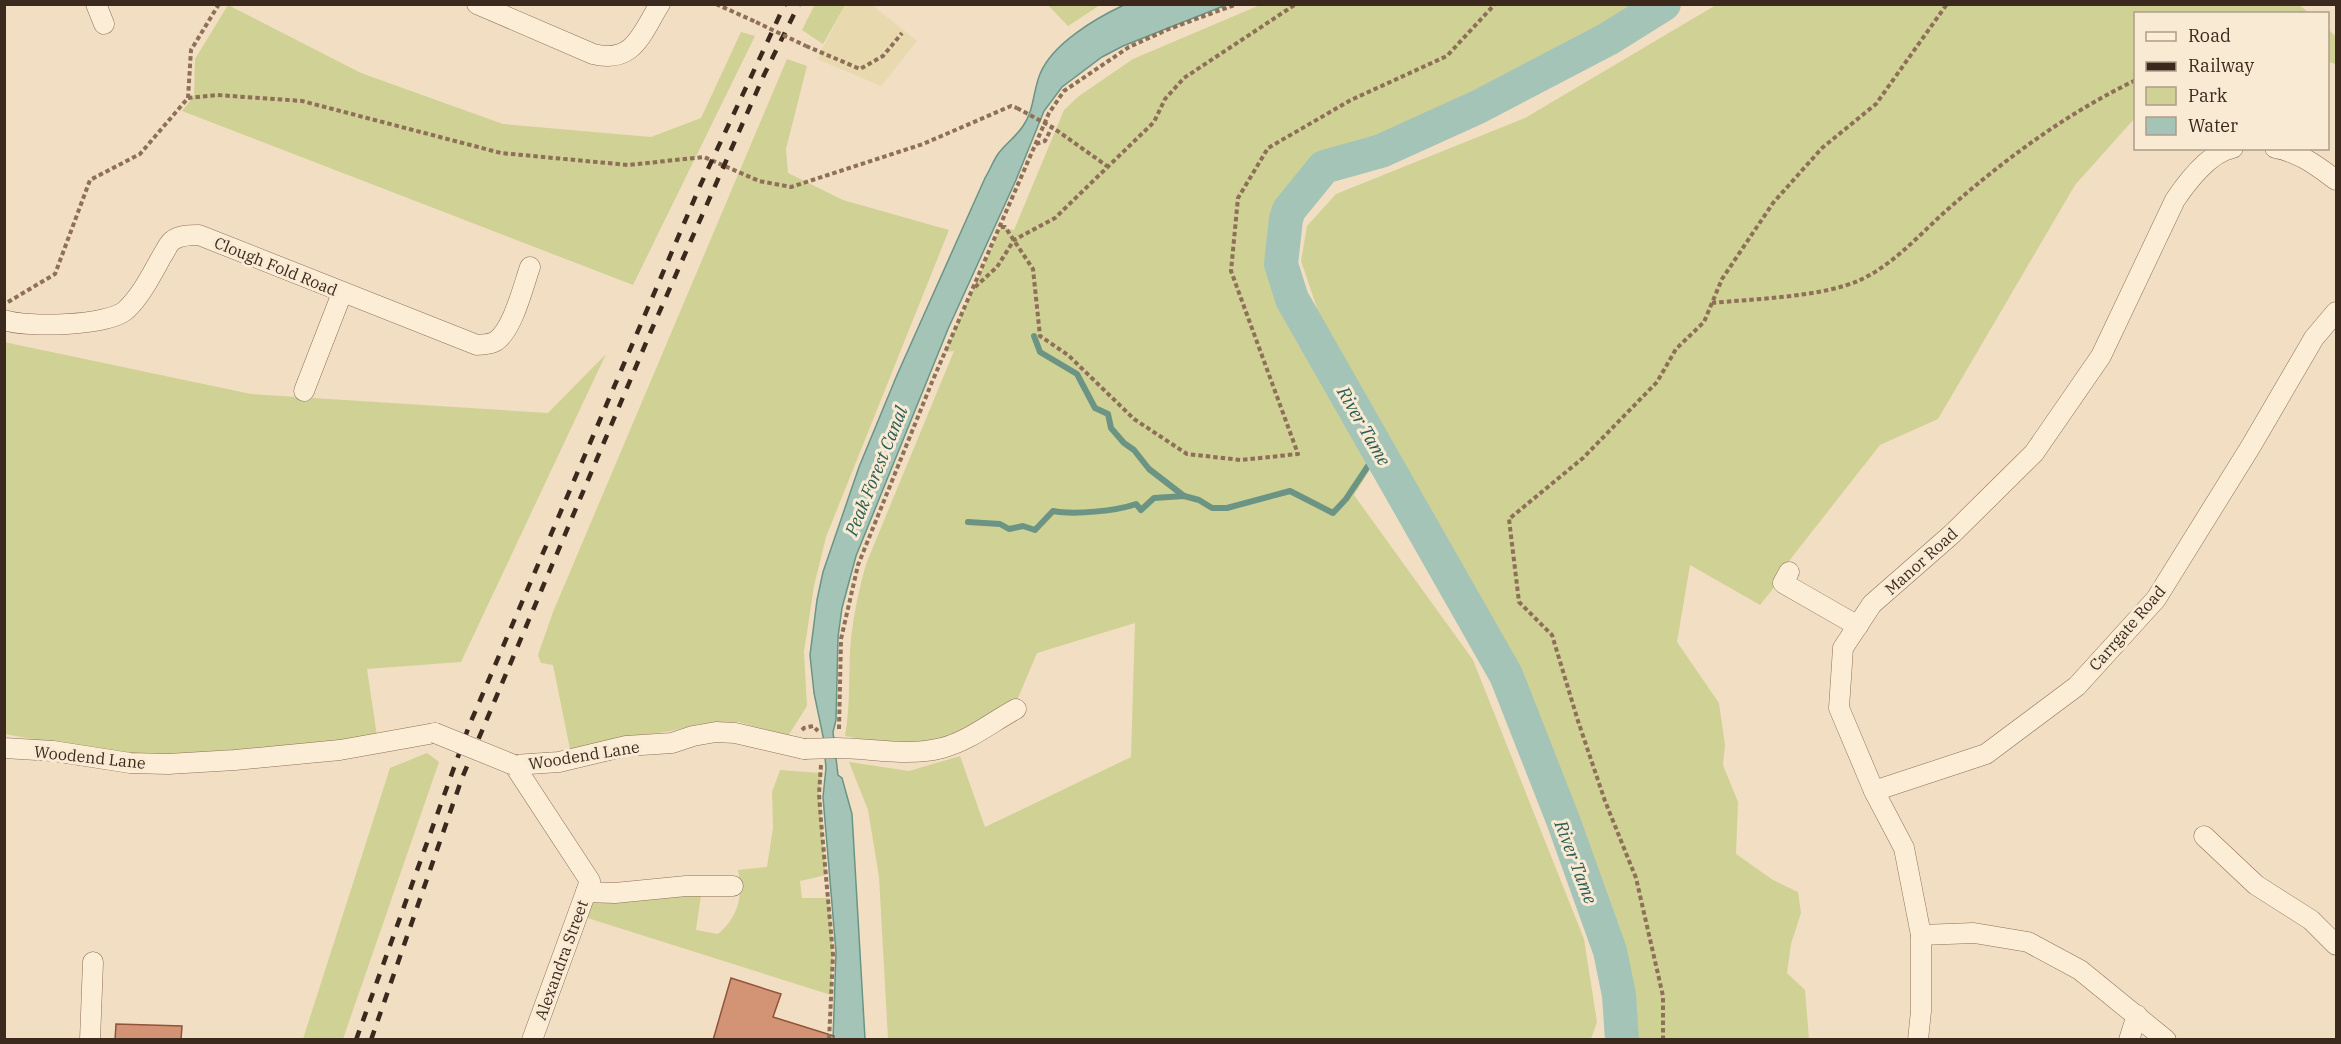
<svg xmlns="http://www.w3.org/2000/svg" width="2341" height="1044" font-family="'IBM Plex Serif',serif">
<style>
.farmland{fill:#e8d9af}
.green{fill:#d0d195}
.water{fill:#a5c4b8;stroke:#6b9485;stroke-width:1.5}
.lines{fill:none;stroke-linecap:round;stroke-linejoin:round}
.stream{stroke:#6b9485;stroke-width:6}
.river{stroke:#a5c4b8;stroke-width:34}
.building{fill:#d39375;stroke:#8f543b;stroke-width:1.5}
.minor-casing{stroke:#8e6f58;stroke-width:21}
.path{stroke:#8e6f58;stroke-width:4;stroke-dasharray:4.5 3;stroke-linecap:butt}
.minor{stroke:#fcedd7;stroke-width:20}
.rail{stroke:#3c291d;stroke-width:4.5;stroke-dasharray:10 10;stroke-linecap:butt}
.minor-bridge-casing{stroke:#8e6f58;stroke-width:21;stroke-linecap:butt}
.path-bridge{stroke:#8e6f58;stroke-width:4;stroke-dasharray:4.5 3;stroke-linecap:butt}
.minor-bridge{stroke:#fcedd7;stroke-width:20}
.labels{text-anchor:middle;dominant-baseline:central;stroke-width:6;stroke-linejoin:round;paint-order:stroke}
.street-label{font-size:16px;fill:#3c291d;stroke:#f8ead3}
.water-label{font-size:18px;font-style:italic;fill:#2b5d55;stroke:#f8ead3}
</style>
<rect width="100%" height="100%" fill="#f2dfc3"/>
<polygon class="farmland" points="845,5 872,5 917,41 881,86 817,59"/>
<g class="green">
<polygon points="815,4 845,5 823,44 802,30"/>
<polygon points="2298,4 2309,13 2136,14 2135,118 2075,185 1938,419 1880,445 1789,561 1772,590 1760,605 1690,565 1677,642 1719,703 1725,745 1723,765 1738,802 1736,854 1773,880 1798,892 1801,913 1791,944 1787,973 1805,990 1809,1039 1622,1039 1619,995 1610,951 1563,820 1506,675 1464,601 1478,598 1319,314 1301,261 1307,226 1336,194 1525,118 1716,5"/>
<polygon points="228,5 361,73 503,124 651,137 701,118 741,32 755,36 633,285 182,111 194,96 195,59"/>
<polygon points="1048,5 1100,5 1068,26"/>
<path d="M1260,5H1664L1608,39L1478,107L1381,151L1324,167L1289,210L1282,246L1281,264L1292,299L1380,454L1354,495L1473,660L1584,939L1597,1022L1591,1039H888L879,877L868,810L849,762L909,771L960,756L985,827L1131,757L1135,623L1037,653L1012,712L942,748H862L861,739L845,736C851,703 848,670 851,638C854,613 859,588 866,564L954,351L945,352L1001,227L1014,230L1064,110L1079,96L1133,59Z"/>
<polygon points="2328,29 2336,37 2336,64 2328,62"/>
<polygon points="787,59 807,66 786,149 788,173 843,200 949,230 826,537 814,586 804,652 807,706 788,736 739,722 699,724 671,731 623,738 572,759 553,665 541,663 538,655 553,612"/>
<path d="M4,342L251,394L548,413L606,354L461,662L367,669L377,736C303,744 228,756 154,755C104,755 54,743 5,734Z"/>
<polygon points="427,753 439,762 343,1039 303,1039 390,768"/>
<path d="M780,770L822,773L819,794L826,875L800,881L802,898H829L833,955L831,995L578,915L609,887L701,895L696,930L718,934C739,916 743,896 738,870L767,867L773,828L772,792Z"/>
</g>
<path class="water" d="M1124,5H1226L1123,46L1102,57L1062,87L1044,111L1016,180L948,329L856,556L842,608L838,637L836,720L833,732L838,775L842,778L852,814L865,1039L833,1040L836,952L823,797L826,768L823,736L814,693L810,655L817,600L823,572L859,467L897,375L985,178C990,170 993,161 998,154C1005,144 1016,137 1023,126C1034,111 1033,91 1040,74C1052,44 1096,18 1124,5Z"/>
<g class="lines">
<g class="stream">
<polyline points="1034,336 1040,352 1077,374 1095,408 1108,414 1111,428 1124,443 1134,450 1149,469 1184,496"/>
<path d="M968,522L1000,524L1009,529L1023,526L1035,530L1053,511C1074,515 1116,511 1136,504L1141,510L1154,498L1184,496L1199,500L1212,508H1227L1290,491L1333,513L1346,499L1378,451"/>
</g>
<polyline class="river" points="1622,1040 1619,995 1610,951 1563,820 1506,675 1292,299 1281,264 1286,219 1289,210 1324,167 1381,151 1478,107 1608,39 1664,4"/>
</g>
<g class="building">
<polygon points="731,978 781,994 773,1017 834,1036 833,1040 713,1040"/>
<polygon points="116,1024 182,1026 181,1040 115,1040"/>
</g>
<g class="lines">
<defs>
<g id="minor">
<polyline points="96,4 104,24"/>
<path d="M477,4L593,54C634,64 641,34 660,4"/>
<path d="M2275,148C2299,152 2317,166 2336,180"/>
<path d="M4,320C27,328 108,326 126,310C141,296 152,274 162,256C165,252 168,244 172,241C179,235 191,235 199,235L477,345C483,344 490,345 496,341C513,329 523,287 530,267"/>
<polyline points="304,391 342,293"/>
<polyline points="1789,572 1783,583 1858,626"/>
<polyline points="4,748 53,751 130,763 168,764 235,760 340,750 435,733"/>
<path d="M836,748C871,748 907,757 942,748C969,741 992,722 1016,709"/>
<polyline points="1874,791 1986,754 2077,686 2156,599 2251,446 2314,338 2336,312"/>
<polyline points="2204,836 2256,885 2311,920 2336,945"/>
<polyline points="586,892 615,893 686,886 733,886"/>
<polyline points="1921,935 1974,933 2028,942 2080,970 2166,1040"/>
<polyline points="90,1040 93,962"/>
<polyline points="532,1040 590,881 514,765 559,762 626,746 672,743 693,736 716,732 735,733 804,749"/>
<path d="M1918,1040L1921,1011V935L1904,848L1874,791L1839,708L1843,648L1872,604L1952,534L2034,453L2101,356L2175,200C2187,182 2210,152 2233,148"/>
<polyline points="2129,1040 2137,1015"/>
</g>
</defs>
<use href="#minor" class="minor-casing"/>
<g class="path">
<polyline points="716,4 756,22"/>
<polyline points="806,46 860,69 883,56 902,33"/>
<polyline points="188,98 217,95 302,101 501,153 628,165 704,157 759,181 791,187 923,144 1011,106 1017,108"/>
<polyline points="1036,144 1045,141 1052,127 1107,166"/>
<polyline points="1001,227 1005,227 1033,269 1040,336 1068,355 1134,419 1187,454 1241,460 1298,454 1231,271 1238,198 1268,148 1351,100 1447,56 1495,4"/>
<polyline points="975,287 997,267 1014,240 1055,218 1154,122 1165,99 1184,78 1296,4"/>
<polyline points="8,302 55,274 90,180 140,154 188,98 191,50 219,4"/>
<path d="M1712,303C1753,299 1823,297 1860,280C1897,263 1924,229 1955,203C2009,156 2071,111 2136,80"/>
<polyline points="839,729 841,639 858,565 932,382 1049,113 1064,91 1129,47 1169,29 1237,4"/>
<polyline points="802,730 804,728 813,726 818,731"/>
<polyline points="821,765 819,794 821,821 833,955 829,1040"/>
<polyline points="1663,1040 1663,996 1636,878 1605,801 1578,721 1552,635 1519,602 1509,519 1583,458 1657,382 1676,349 1704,322 1722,279 1773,203 1822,148 1876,104 1947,4"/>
</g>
<use href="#minor" class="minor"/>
<g class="rail">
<polyline points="356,1040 469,726 700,186 785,4"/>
<polyline points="371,1040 462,778 651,331 764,75 799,4"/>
</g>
<defs>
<g id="minor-bridge">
<polyline points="435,733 514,765"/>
<polyline points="804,749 836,748"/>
</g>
</defs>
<use href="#minor-bridge" class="minor-bridge-casing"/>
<g class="path-bridge">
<polyline points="756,22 806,46"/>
<polyline points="1017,108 1052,127"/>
</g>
<use href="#minor-bridge" class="minor-bridge"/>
</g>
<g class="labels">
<g class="street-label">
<text transform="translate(276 266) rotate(22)">Clough Fold Road</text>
<text transform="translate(1921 561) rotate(-42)">Manor Road</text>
<text transform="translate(2127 628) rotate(-49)">Carrgate Road</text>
<text transform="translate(584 755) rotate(-9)">Woodend Lane</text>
<text transform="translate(90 757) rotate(6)">Woodend Lane</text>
<text transform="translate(561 960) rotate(-70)">Alexandra Street</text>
</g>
<g class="water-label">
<text transform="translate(1364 426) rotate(60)">River Tame</text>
<text transform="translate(876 471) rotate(-68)">Peak Forest Canal</text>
<text transform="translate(1576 862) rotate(69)">River Tame</text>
</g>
</g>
<rect width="2341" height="1044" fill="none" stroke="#3c291d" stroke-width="12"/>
<rect x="2134" y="12" width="195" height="138" fill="#f8ead3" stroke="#ad9d8a" stroke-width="1.5"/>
<rect x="2146" y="32" width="30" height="9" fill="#fcedd7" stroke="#ad9d8a" stroke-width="1.5"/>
<text x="2188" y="42" font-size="18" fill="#3c291d">Road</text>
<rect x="2146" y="62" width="30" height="9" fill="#3c291d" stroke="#ad9d8a" stroke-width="1.5"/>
<text x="2188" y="72" font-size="18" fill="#3c291d">Railway</text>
<rect x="2146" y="87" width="30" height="18" fill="#d0d195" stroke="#ad9d8a" stroke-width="1.5"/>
<text x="2188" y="102" font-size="18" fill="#3c291d">Park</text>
<rect x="2146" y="117" width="30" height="18" fill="#a5c4b8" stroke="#ad9d8a" stroke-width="1.5"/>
<text x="2188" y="132" font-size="18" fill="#3c291d">Water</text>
</svg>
